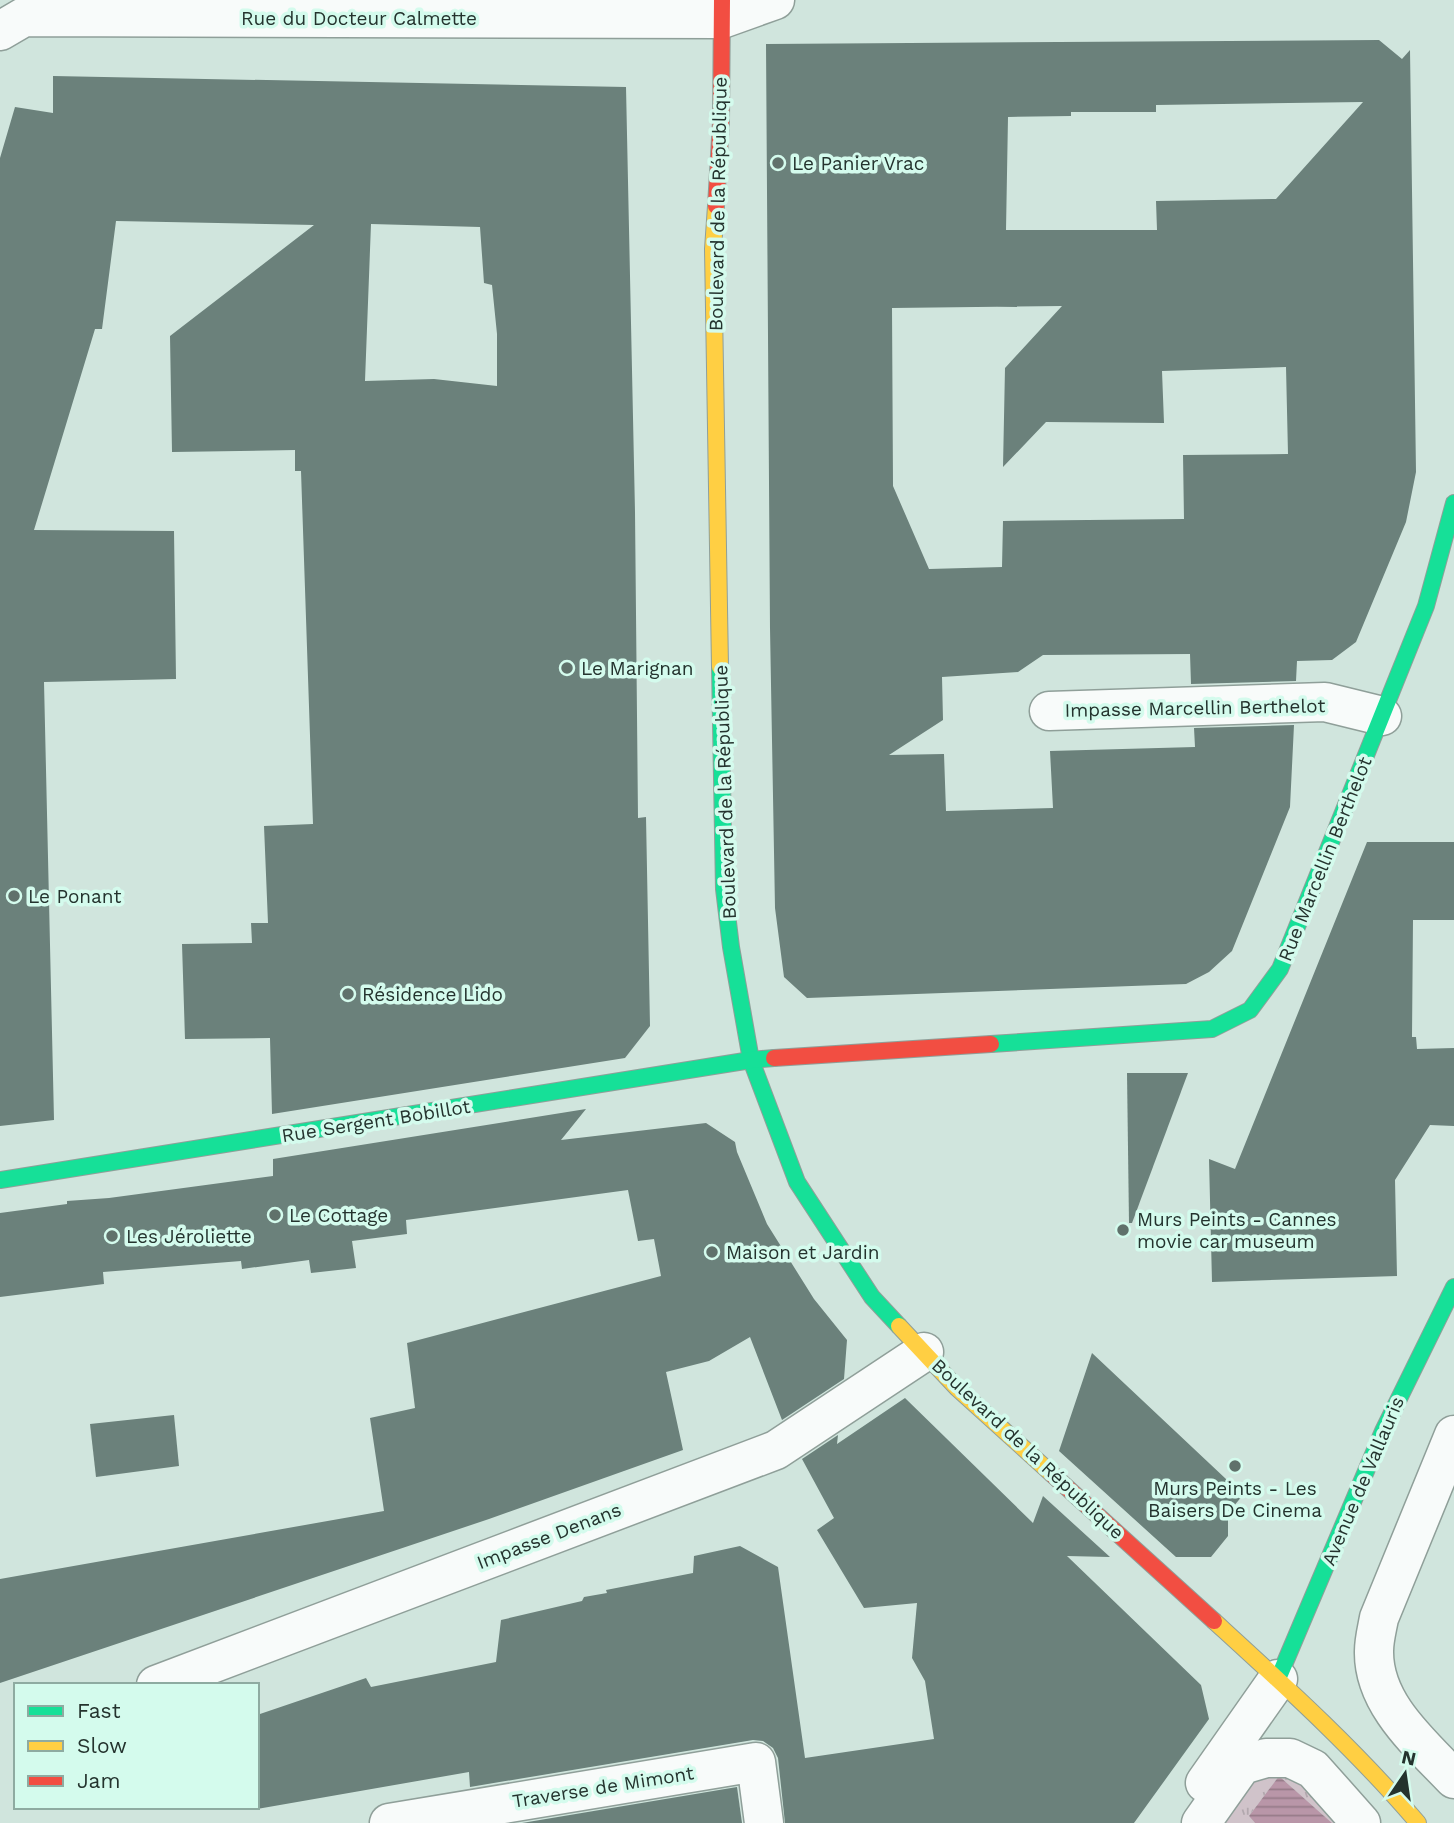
<svg xmlns="http://www.w3.org/2000/svg" width="1454" height="1823" font-family="'Work Sans',sans-serif">
<style>
.park{fill:url(#park-tufts)}
.water{fill:url(#water-rules)}
.building{fill:#6b817b;fill-rule:evenodd}
.lines{fill:none;stroke-linecap:round;stroke-linejoin:round}
.street-casing{stroke:#8f9f99;stroke-width:41}
.fast-casing{stroke:#8f9f99;stroke-width:18}
.slow-casing{stroke:#8f9f99;stroke-width:18}
.jam-casing{stroke:#8f9f99;stroke-width:18}
.street{stroke:#f8fbfa;stroke-width:38}
.fast{stroke:#16e098;stroke-width:16}
.slow{stroke:#ffcf43;stroke-width:16}
.jam{stroke:#f24e42;stroke-width:16}
.poi-dot{fill:#60716b;stroke:#d4fbed;stroke-width:2.5}
.labels{text-anchor:middle;dominant-baseline:central;stroke-width:7;stroke-linejoin:round;paint-order:stroke}
.street-label{font-size:19px;fill:#24332e;stroke:#d4fbed}
.poi-label{font-size:19px;fill:#24332e;stroke:#d4fbed;text-anchor:start}
</style>
<defs>
<pattern id="park-tufts" width="24" height="20" patternUnits="userSpaceOnUse" patternTransform="scale(1.75)"><rect width="24" height="20" fill="#d0c3ca"/><path d="M3 7l-1-3M5 7V3M7 7l1-3M15 17l-1-3M17 17v-4M19 17l1-3" fill="none" stroke="#b2a8ae"/></pattern>
<pattern id="water-rules" width="6" height="5" patternUnits="userSpaceOnUse" patternTransform="scale(1.75)"><rect width="6" height="5" fill="#b996a8"/><path d="M0 2.5h6" fill="none" stroke="#967b89"/></pattern>
</defs>
<rect width="100%" height="100%" fill="#d0e5dd"/>
<polygon class="park" points="1266,1758 1361,1823 1332,1823 1279,1776 1249,1816 1255,1823 1201,1823"/>
<polygon class="water" points="1279,1776 1332,1823 1255,1823 1249,1816"/>
<g class="building">
<path d="M1379,40L1402,59L1410,50L1416,472L1406,522L1356,642L1332,660L1297,661L1296,681L1191,684L1190,654L1043,655L1018,672L942,677L943,720L889,755L944,754L946,811L1053,808L1050,751L1195,747L1194,728L1294,725L1290,807L1232,951L1209,972L1186,984L807,998L784,977L775,908L770,628L766,44ZM1363,102L1276,199L1156,201L1157,230H1006L1008,117L1071,116V112H1156V105ZM1062,306L1005,368L1003,467L1046,422L1164,423L1162,371L1286,367L1288,454L1183,455L1184,519L1003,521L1002,567L929,569L893,486L892,308Z"/>
<path d="M53,76L626,87L635,512L638,818L646,817L650,1026L625,1058L272,1114L270,1038L185,1039L182,944L252,943L251,923H268L264,826L313,824L301,471H295V450L172,452L170,336L314,225L116,221L102,329H95L34,530L174,531L176,679L44,682L54,1120L0,1126V158L15,107L53,113ZM371,224L480,227L484,283L492,285L497,334V386L434,379L365,381Z"/>
<polygon points="1367,842 1454,842 1454,920 1413,920 1412,1037 1416,1037 1417,1049 1454,1048 1454,1126 1430,1125 1395,1180 1397,1276 1212,1282 1209,1159 1235,1169"/>
<polygon points="1127,1073 1188,1073 1132,1223 1129,1223"/>
<polygon points="586,1109 561,1140 706,1123 735,1142 737,1152 767,1224 814,1299 847,1340 844,1379 782,1420 750,1337 709,1361 666,1372 683,1450 489,1519 0,1683 0,1579 384,1511 370,1418 415,1408 407,1343 661,1276 654,1239 638,1241 628,1190 406,1220 407,1234 352,1241 356,1268 311,1273 309,1260 242,1269 241,1261 103,1272 104,1284 0,1297 0,1213 67,1204 67,1201 109,1198 273,1176 273,1159"/>
<polygon points="1092,1353 1243,1495 1228,1513 1228,1536 1211,1557 1176,1557 1059,1451"/>
<polygon points="905,1398 1033,1523 1043,1496 1110,1557 1067,1556 1201,1685 1209,1719 1134,1823 785,1823 778,1758 773,1748 763,1741 753,1740 470,1787 469,1772 257,1809 257,1715 366,1678 371,1687 496,1662 501,1620 582,1601 584,1597 607,1593 606,1590 693,1573 694,1556 740,1546 778,1567 805,1758 934,1739 925,1681 912,1658 917,1603 864,1608 817,1530 834,1518 802,1459 838,1435 837,1444"/>
<polygon points="174,1415 179,1466 96,1477 90,1424"/>
<polygon points="737,1787 742,1823 522,1823"/>
</g>
<g class="lines">
<defs>
<g id="street">
<polyline points="0,31 24,17 722,19 775,0"/>
<polyline points="1049,711 1325,702 1382,716"/>
<path d="M1454,1435L1379,1618C1377,1629 1374,1640 1374,1651C1373,1704 1420,1743 1454,1779"/>
<polyline points="156,1685 776,1450 924,1352"/>
<polyline points="1205,1783 1278,1679"/>
<polyline points="389,1823 756,1762 764,1823"/>
<polyline points="1201,1823 1242,1765 1266,1758 1290,1758 1313,1769 1361,1823"/>
</g>
<g id="fast">
<polyline points="720,667 724,889 731,947 751,1060 797,1182 872,1297 899,1326"/>
<polyline points="991,1044 1212,1029 1250,1010 1280,969 1426,606 1454,503"/>
<polyline points="0,1180 751,1060 774,1058"/>
<polyline points="1278,1679 1383,1431 1454,1287"/>
</g>
<g id="slow">
<polyline points="716,206 713,249 720,667"/>
<polyline points="899,1326 957,1388 1052,1474"/>
<path d="M1214,1621C1284,1685 1356,1750 1418,1823"/>
</g>
<g id="jam">
<polyline points="716,206 721,121 722,0"/>
<polyline points="774,1058 991,1044"/>
<polyline points="1052,1474 1214,1621"/>
</g>
</defs>
<use href="#street" class="street-casing"/>
<use href="#fast" class="fast-casing"/>
<use href="#slow" class="slow-casing"/>
<use href="#jam" class="jam-casing"/>
<use href="#street" class="street"/>
<use href="#fast" class="fast"/>
<use href="#slow" class="slow"/>
<use href="#jam" class="jam"/>
</g>
<g class="poi-dot">
<circle cx="778" cy="163" r="7"/>
<circle cx="567" cy="668" r="7"/>
<circle cx="14" cy="896" r="7"/>
<circle cx="348" cy="994" r="7"/>
<circle cx="275" cy="1215" r="7"/>
<circle cx="1123" cy="1230" r="7"/>
<circle cx="112" cy="1236" r="7"/>
<circle cx="712" cy="1252" r="7"/>
<circle cx="1235" cy="1466" r="7"/>
</g>
<g class="labels">
<g class="street-label">
<text x="359" y="18">Rue du Docteur Calmette</text>
<text transform="translate(718 204) rotate(-89)">Boulevard de la République</text>
<text transform="translate(1195 708) rotate(-1)">Impasse Marcellin Berthelot</text>
<text transform="translate(725 792) rotate(-92)">Boulevard de la République</text>
<text transform="translate(1325 859) rotate(-68)">Rue Marcellin Berthelot</text>
<text transform="translate(376 1121) rotate(-9)">Rue Sergent Bobillot</text>
<text transform="translate(1028 1449) rotate(43)">Boulevard de la République</text>
<text transform="translate(1363 1481) rotate(-67)">Avenue de Vallauris</text>
<text transform="translate(549 1536) rotate(-21)">Impasse Denans</text>
<text transform="translate(603 1787) rotate(-9)">Traverse de Mimont</text>
</g>
<g class="poi-label">
<text x="792" y="163">Le Panier Vrac</text>
<text x="581" y="668">Le Marignan</text>
<text x="28" y="896">Le Ponant</text>
<text x="362" y="994">Résidence Lido</text>
<text x="289" y="1215">Le Cottage</text>
<text x="1137" y="1219">Murs Peints - Cannes<tspan x="1137" dy="22">movie car museum</tspan></text>
<text x="126" y="1236">Les Jéroliette</text>
<text x="726" y="1252">Maison et Jardin</text>
<text x="1235" y="1488" text-anchor="middle">Murs Peints - Les<tspan x="1235" dy="22">Baisers De Cinema</tspan></text>
</g>
</g>
<rect x="14" y="1683" width="245" height="126" fill="#d4fbed" stroke="#8eaba1" stroke-width="2"/>
<rect x="28" y="1706" width="35" height="10" fill="#16e098" stroke="#8eaba1" stroke-width="2"/>
<text x="77" y="1718" font-size="21" fill="#24332e">Fast</text>
<rect x="28" y="1741" width="35" height="10" fill="#ffcf43" stroke="#8eaba1" stroke-width="2"/>
<text x="77" y="1753" font-size="21" fill="#24332e">Slow</text>
<rect x="28" y="1776" width="35" height="10" fill="#f24e42" stroke="#8eaba1" stroke-width="2"/>
<text x="77" y="1788" font-size="21" fill="#24332e">Jam</text>
<g transform="translate(1405 1774) rotate(13)" stroke="#d4fbed" stroke-width="5" paint-order="stroke">
<path d="M0-5L12 26L0 18L-12 26Z" fill="#24332e"/>
<text y="-10" font-size="19" font-weight="bold" text-anchor="middle" fill="#24332e">N</text>
</g>
</svg>
